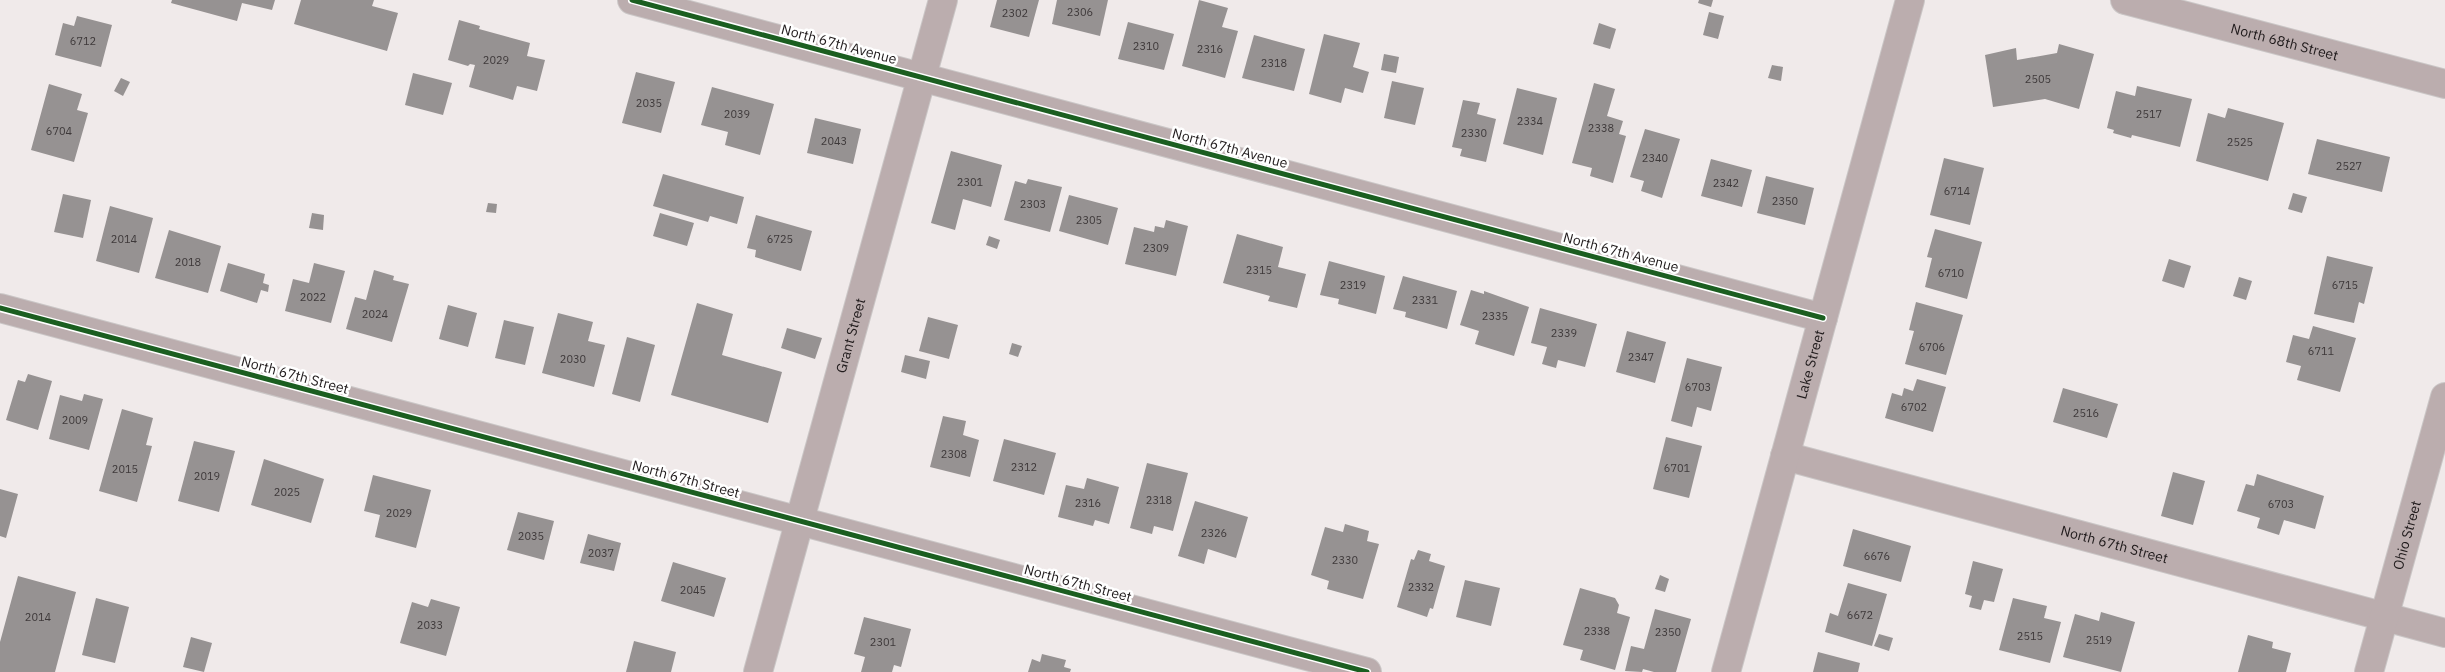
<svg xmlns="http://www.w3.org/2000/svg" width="2445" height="672" font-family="'IBM Plex Sans',sans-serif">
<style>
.building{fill:#969292}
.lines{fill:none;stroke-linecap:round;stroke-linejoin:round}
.minor-casing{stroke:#cac6c6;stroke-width:30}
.minor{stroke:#bbadae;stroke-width:28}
.cycleway-casing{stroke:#fff;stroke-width:8}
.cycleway{stroke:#1b5e20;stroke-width:5}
.labels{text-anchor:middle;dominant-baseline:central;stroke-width:5;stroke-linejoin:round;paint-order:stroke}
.number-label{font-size:11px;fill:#3e393a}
.street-label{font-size:14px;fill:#201b1c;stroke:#fff}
</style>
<rect width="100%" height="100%" fill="#f0eaea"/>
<g class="building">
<polygon points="172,0 275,0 272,10 242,3 237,21 171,3"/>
<polygon points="301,0 374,0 372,6 398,13 387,51 294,24"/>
<polygon points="997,0 1039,0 1029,37 990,27"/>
<polygon points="1057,0 1108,0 1100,36 1052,24"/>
<polygon points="1199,0 1228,8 1222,27 1238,31 1225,78 1182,66"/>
<polygon points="1699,0 1713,0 1711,7 1698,3"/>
<polygon points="1709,12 1724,16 1718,39 1703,35"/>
<polygon points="77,16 112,25 101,67 55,55 63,23 74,26"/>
<polygon points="459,20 480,26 479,29 530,43 527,56 545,60 537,91 517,86 513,100 469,87 475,65 470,64 468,66 448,60"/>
<polygon points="1128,22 1174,34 1164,70 1118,59"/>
<polygon points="1599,23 1616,29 1610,49 1593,44"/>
<polygon points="1324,34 1360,43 1353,67 1369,72 1363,93 1345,88 1341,103 1309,94"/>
<polygon points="1254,35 1305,49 1294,91 1242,78"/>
<polygon points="2059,44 2094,54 2079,109 2045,99 1993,107 1985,55 2016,48 2017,60 2057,53"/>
<polygon points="1384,54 1399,57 1396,73 1381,70"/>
<polygon points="1772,65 1783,67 1781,81 1768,78"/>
<polygon points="636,72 675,82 661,133 622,123"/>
<polygon points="413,73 452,83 443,115 405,105"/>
<polygon points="121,78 130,82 123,96 114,91"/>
<polygon points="1392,81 1424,88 1415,125 1384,118"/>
<polygon points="1594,83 1615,89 1607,116 1623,121 1619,134 1626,136 1613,183 1590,176 1592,168 1572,163"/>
<polygon points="49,84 82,94 77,110 88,113 74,162 31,150"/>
<polygon points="2137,86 2192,99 2180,147 2132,135 2131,138 2113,133 2114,130 2107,128 2116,91 2135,96"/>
<polygon points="712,87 774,104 760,155 725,145 728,132 701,125"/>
<polygon points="1517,88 1557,98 1543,155 1503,144"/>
<polygon points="1463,100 1480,103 1477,114 1496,119 1486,162 1460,156 1462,149 1452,147"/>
<polygon points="2228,108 2284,123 2268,181 2196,161 2208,113 2225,118"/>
<polygon points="815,118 861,129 853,164 807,153"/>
<polygon points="1645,129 1680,139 1662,198 1641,191 1644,181 1630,177"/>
<polygon points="2317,139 2390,157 2382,192 2308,174"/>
<polygon points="951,151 1002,165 991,207 963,199 955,230 931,223"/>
<polygon points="1944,158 1984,168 1970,225 1930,215"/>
<polygon points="1711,159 1752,170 1742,207 1701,196"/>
<polygon points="663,174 744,197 737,224 710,216 708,222 653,206"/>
<polygon points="1766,176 1814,188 1805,225 1757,213"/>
<polygon points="1028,179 1062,187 1050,232 1004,220 1015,181 1026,184"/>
<polygon points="2293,193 2307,197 2302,213 2288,209"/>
<polygon points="63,194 91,200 83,238 54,232"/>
<polygon points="1069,195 1118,208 1108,245 1059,231"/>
<polygon points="488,203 497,204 496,213 486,212"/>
<polygon points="110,206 153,218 139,273 96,261"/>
<polygon points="312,213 324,215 323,230 309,228"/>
<polygon points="660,213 694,223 687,246 653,236"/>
<polygon points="756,215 812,231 801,271 755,257 756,250 747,248"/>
<polygon points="1166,220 1188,226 1176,276 1125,264 1134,227 1154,232 1155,226 1164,228"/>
<polygon points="1935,229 1982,242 1967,299 1925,287 1932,258 1927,257"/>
<polygon points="169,230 221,246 208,293 155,278"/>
<polygon points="1237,234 1283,247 1278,267 1306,274 1297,308 1268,301 1270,296 1223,283"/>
<polygon points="989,236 1000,240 997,249 986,245"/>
<polygon points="2327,256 2373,267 2364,304 2359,302 2354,323 2314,314"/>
<polygon points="2169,259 2191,266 2184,288 2162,281"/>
<polygon points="1329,261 1385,276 1376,314 1338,304 1339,299 1320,295"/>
<polygon points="228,263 265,274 263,283 269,285 268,292 261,290 257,303 220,291"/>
<polygon points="314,263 345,271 331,323 285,311 293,279 309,283"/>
<polygon points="374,270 394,276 393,280 409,284 392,342 346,329 355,297 366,300"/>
<polygon points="1403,276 1457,291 1447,329 1405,317 1406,312 1393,309"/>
<polygon points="2239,277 2252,281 2246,300 2233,296"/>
<polygon points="1471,290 1484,294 1484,291 1529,307 1514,356 1475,344 1479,331 1460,325"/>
<polygon points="1916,302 1963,315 1946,375 1905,364 1914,331 1909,330"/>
<polygon points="697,303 733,314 722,355 782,372 768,423 671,395"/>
<polygon points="448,305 477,313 468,347 439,339"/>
<polygon points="1540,308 1597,324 1585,367 1558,360 1556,368 1542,364 1547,347 1531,343"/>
<polygon points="558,313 593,322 588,341 605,345 594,387 542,373"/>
<polygon points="928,317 958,325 949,359 919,351"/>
<polygon points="504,320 534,327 525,365 495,358"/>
<polygon points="2313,326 2356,338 2340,392 2297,380 2301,366 2286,362 2293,335 2309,339"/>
<polygon points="787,328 822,338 815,359 781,348"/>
<polygon points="1627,331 1666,342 1655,383 1616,372"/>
<polygon points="627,337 655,345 640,402 612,394"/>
<polygon points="1012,343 1022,346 1018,357 1009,354"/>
<polygon points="905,355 930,361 926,379 901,372"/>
<polygon points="1687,358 1722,367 1711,411 1697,407 1692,427 1671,421"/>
<polygon points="28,374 52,381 38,430 6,420 18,380 25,382"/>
<polygon points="1917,379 1946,387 1933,432 1885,418 1892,393 1902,396 1904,388 1913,391"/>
<polygon points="2063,388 2118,404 2107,438 2053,422"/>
<polygon points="84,394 103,399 89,450 49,439 60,395 82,401"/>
<polygon points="122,409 153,418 146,445 152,446 137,502 99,491"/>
<polygon points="943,416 966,421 963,435 979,440 970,477 930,467"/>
<polygon points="1666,437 1702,446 1689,498 1653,489"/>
<polygon points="1004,439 1056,453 1044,495 993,481"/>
<polygon points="194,441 235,451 219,512 178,501"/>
<polygon points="264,459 324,479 311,523 251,505"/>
<polygon points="1147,463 1188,473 1173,531 1154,526 1152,534 1130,528"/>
<polygon points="2173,472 2205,481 2193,525 2161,516"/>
<polygon points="2257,474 2324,496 2315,529 2284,520 2279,535 2257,528 2260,518 2237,511 2246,484 2254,486"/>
<polygon points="373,475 431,490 416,548 375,537 380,515 364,511"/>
<polygon points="1087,478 1119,487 1109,524 1095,520 1093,526 1058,517 1066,485 1084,489"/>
<polygon points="0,489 18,494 6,538 0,536"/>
<polygon points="1195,501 1248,517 1236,558 1208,549 1204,564 1178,556"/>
<polygon points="518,512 554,521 544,560 507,550"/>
<polygon points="1345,524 1369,531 1367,541 1379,544 1363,599 1327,589 1329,581 1311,575 1325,527 1343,532"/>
<polygon points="1853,529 1911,546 1901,582 1843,566"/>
<polygon points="588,534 621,543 614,571 580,563"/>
<polygon points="1418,550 1431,554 1429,561 1445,566 1433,609 1430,608 1427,617 1397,607 1411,559 1414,560"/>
<polygon points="1973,561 2003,569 1994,602 1984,600 1981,610 1969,607 1972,596 1965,594"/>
<polygon points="673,562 726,578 714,617 661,601"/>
<polygon points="1660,575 1669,579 1665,592 1655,589"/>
<polygon points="18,576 76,592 55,672 0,672 0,642"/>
<polygon points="1465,580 1500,588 1491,626 1456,617"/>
<polygon points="1848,583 1887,594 1872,646 1825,632 1830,613 1838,616"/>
<polygon points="1580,588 1615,598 1619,605 1617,613 1630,617 1615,670 1580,660 1583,650 1563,645"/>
<polygon points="96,598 129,607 115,663 82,655"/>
<polygon points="2013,598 2047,606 2044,618 2061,622 2050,663 1999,650"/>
<polygon points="431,599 460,607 446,656 400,643 412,602 428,607"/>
<polygon points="1655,609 1691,619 1676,672 1654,672 1643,669 1642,672 1625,671 1631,646 1644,649"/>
<polygon points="2101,612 2135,622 2121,672 2063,657 2075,614 2099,621"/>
<polygon points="864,617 911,629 901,667 894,665 892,672 861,672 865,657 854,654"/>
<polygon points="1879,634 1893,638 1889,651 1874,646"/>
<polygon points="2248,635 2273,642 2272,648 2291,653 2286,672 2238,672"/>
<polygon points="191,637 212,643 204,672 183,667"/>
<polygon points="634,641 676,652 671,672 626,672"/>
<polygon points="1818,652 1860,663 1858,672 1813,672"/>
<polygon points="1042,654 1066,660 1064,667 1071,669 1070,672 1028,672 1032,659 1040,662"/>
</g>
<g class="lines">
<defs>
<g id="minor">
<polyline points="632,0 1823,318"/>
<path id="s1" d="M2125,0L2445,84"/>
<polyline points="0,308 1367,672"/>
<path id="s2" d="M1785,456L2445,633"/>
<path id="s3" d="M758,672L943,0"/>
<path id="s4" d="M1726,672L1910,0"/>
<path id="s5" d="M2369,672L2445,397"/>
</g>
</defs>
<use href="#minor" class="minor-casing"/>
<use href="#minor" class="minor"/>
<defs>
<g id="cycleway">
<polyline points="632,0 1823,318"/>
<polyline points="0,308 1367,672"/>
</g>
</defs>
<use href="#cycleway" class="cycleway-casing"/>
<use href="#cycleway" class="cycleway"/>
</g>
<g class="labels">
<g class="number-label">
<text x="1080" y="12">2306</text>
<text x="1015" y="13">2302</text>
<text x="83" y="41">6712</text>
<text x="1146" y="46">2310</text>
<text x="1210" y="49">2316</text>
<text x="496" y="60">2029</text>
<text x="1274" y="63">2318</text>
<text x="2038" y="79">2505</text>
<text x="649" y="103">2035</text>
<text x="737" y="114">2039</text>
<text x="2149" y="114">2517</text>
<text x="1530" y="121">2334</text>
<text x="1601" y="128">2338</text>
<text x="59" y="131">6704</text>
<text x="1474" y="133">2330</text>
<text x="834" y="141">2043</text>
<text x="2240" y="142">2525</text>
<text x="1655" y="158">2340</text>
<text x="2349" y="166">2527</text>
<text x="970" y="182">2301</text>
<text x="1726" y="183">2342</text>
<text x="1957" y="191">6714</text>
<text x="1785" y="201">2350</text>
<text x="1033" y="204">2303</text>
<text x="1089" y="220">2305</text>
<text x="124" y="239">2014</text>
<text x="780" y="239">6725</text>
<text x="1156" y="248">2309</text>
<text x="188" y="262">2018</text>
<text x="1259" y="270">2315</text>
<text x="1951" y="273">6710</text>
<text x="1353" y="285">2319</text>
<text x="2345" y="285">6715</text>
<text x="313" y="297">2022</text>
<text x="1425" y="300">2331</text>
<text x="375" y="314">2024</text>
<text x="1495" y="316">2335</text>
<text x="1564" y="333">2339</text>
<text x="1932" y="347">6706</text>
<text x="2321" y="351">6711</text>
<text x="1641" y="357">2347</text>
<text x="573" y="359">2030</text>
<text x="1698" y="387">6703</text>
<text x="1914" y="407">6702</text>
<text x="2086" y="413">2516</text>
<text x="75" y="420">2009</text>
<text x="954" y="454">2308</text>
<text x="1024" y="467">2312</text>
<text x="1677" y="468">6701</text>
<text x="125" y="469">2015</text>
<text x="207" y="476">2019</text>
<text x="287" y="492">2025</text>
<text x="1159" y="500">2318</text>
<text x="1088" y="503">2316</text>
<text x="2281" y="504">6703</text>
<text x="399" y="513">2029</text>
<text x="1214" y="533">2326</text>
<text x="531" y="536">2035</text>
<text x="601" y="553">2037</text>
<text x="1877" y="556">6676</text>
<text x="1345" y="560">2330</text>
<text x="1421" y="587">2332</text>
<text x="693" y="590">2045</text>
<text x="1860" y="615">6672</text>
<text x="38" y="617">2014</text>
<text x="430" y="625">2033</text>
<text x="1597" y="631">2338</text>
<text x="1668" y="632">2350</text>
<text x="2030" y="636">2515</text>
<text x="2099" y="640">2519</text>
<text x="883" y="642">2301</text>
</g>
<g class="street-label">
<text stroke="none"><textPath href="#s1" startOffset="165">North 68th Street</textPath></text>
<text transform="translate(839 44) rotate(15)">North 67th Avenue</text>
<text transform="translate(1230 148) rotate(15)">North 67th Avenue</text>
<text transform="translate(1621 252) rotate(15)">North 67th Avenue</text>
<text stroke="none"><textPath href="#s3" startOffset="349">Grant Street</textPath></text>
<text stroke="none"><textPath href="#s4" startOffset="319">Lake Street</textPath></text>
<text transform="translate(295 375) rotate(15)">North 67th Street</text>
<text transform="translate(686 479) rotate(15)">North 67th Street</text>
<text stroke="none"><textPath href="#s5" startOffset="142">Ohio Street</textPath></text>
<text stroke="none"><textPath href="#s2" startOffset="341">North 67th Street</textPath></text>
<text transform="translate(1078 583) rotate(15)">North 67th Street</text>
</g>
</g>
</svg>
